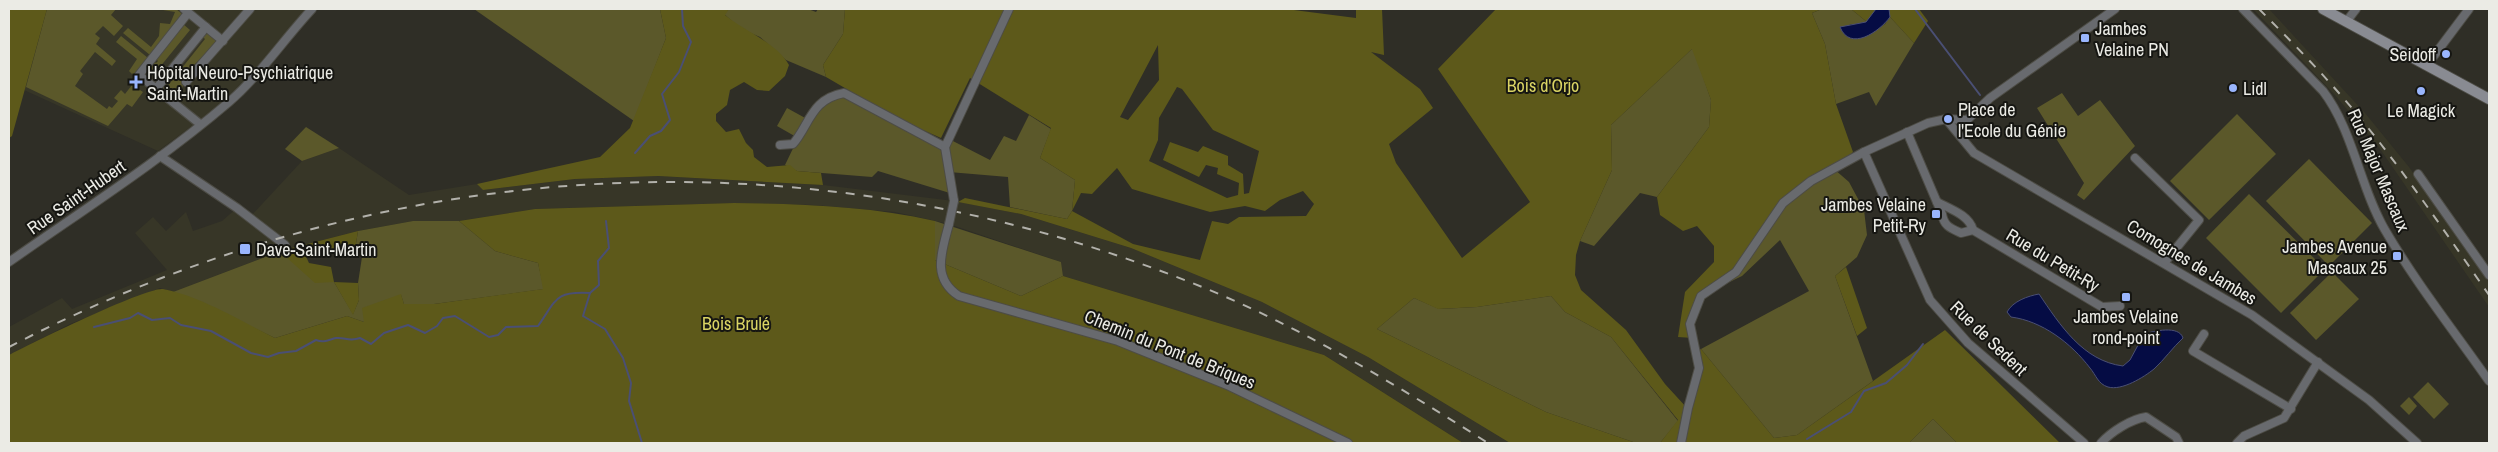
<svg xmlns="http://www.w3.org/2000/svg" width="2498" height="452" font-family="'Archivo Narrow',sans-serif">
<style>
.built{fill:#373627}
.green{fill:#5b582a}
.forest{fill:#5d591a;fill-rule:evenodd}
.water{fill:#050c44;stroke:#4a4f74}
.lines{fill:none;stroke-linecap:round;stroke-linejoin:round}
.stream{stroke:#4a4f74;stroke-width:2}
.street-casing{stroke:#4d4c45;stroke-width:10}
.secondary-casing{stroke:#4d4c45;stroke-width:12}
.street{stroke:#686a6e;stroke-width:8}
.secondary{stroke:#898b92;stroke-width:10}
.rail{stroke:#b2b1ab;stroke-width:2;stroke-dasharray:9 9;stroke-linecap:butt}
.street-bridge-casing{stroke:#4d4c45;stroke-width:10;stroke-linecap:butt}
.street-bridge{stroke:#686a6e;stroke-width:8}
.poi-dot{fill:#99b5fd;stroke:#161612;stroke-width:2}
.labels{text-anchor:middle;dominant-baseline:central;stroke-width:4;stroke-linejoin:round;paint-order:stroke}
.poi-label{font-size:18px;fill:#ebebe5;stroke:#161612;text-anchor:start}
.park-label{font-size:18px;fill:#dad464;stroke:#161612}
.street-label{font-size:18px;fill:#ebebe5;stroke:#161612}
</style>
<rect width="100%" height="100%" fill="#2f2e26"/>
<g class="built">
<polygon points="47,9 307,9 249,76 215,109 158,151 24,90"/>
<polygon points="2253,9 2269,9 2365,113 2409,167 2489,282 2489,307 2378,146 2334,94"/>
<polygon points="339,148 409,195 477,184 483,190 575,179 658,176 823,185 954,201 1021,214 1131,248 1262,302 1368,357 1510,443 1463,443 1324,355 1063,276 1061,262 949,224 895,212 813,205 734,203 535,209 459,221 413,221 358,231 284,250 173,292 160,288 70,324 9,355 9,327 62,298 72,309 167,270 135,233 153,217 166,231 186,212 193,231 222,221 237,208 250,217 302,161"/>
</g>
<g class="green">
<polygon points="47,9 116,9 111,15 123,26 114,36 103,26 95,34 100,38 96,44 116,61 112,66 95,52 80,71 83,74 75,86 107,109 109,106 112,108 118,101 114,98 121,90 125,94 132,85 143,92 132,107 127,104 108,126 26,87"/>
<polygon points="157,9 176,9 181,13 181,16 150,55 123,33 128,28 151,47 159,36 160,23 170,24 175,12"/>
<polygon points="474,9 660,9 666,38 634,121"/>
<polygon points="729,9 808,9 816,12 818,9 845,9 843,34 823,65 826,77 786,60 760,37 741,29 724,14"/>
<polygon points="1822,9 1851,9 1867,22 1859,25 1849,24 1870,34 1885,24 1890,17 1914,43 1876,106 1869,92 1836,104 1825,44 1812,13"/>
<polygon points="183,24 190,30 155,73 148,68 153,61 156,63 158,61 155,58"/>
<polygon points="209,33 217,42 180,79 184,84 175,100 161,88 162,86 166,88 205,39 202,36"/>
<polygon points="121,36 148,58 133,75 129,71 137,59 116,42"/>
<polygon points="1693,48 1711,100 1709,127 1657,197 1640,193 1594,246 1580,241 1612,170 1611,125"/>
<polygon points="844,93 945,147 949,139 990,160 1004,136 1016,141 1029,115 1051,129 1040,158 1075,180 1072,211 1067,219 1010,207 1008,177 949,172 953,194 878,171 872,177 797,171 785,165 798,138 777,126 787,108 807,119 811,113"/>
<polygon points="2062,93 2078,116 2100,100 2135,146 2084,200 2077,195 2084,183 2037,108"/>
<polygon points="2237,114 2276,154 2209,220 2170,181"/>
<polygon points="306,127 339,148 302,161 285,149"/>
<polygon points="2309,159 2372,223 2329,266 2266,201"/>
<polygon points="1834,169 1849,182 1864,210 1867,235 1857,257 1835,276 1873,381 1797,435 1774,438 1701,349 1809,291 1780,240 1742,276 1701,296 1783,203"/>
<polygon points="2249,194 2325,269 2281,313 2206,238"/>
<polygon points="413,221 459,221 495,251 538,263 544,289 434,304 404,304 401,295 364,322 347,316 275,338 191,298 173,292 284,250 286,257 334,282 353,314 359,300 358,283 362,257 354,256 358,231"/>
<polygon points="935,221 1061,262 1063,276 1021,296 935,260"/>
<polygon points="2332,272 2359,299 2316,340 2290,313"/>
<polygon points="1551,296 1565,312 1611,337 1678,421 1660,443 1636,443 1546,412 1377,329 1414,298 1439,309 1477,307"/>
<polygon points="2428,382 2449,404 2434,419 2413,397"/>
<polygon points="2409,397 2417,406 2409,415 2400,406"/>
<polygon points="1933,419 1957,443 1909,443"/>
</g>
<g class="forest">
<polygon points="9,9 47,9 12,136 9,138"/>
<path d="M660,9H729L725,15C744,31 777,43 789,65L785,76L769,91L757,90L744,82L730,90L727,105L716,114V121L726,132L739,129L746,143L753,150L754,157L767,167L790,165L797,171L821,173L823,185L658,176L575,179L483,190L477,184L600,157L630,128L666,38Z"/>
<path d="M845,9H1286L1356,18V9H1382L1384,55L1371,52L1420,89L1433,108L1389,144L1396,163L1462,258L1530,202L1438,69L1496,9H1822L1812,13L1825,44L1836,104L1853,152L1834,169L1783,203L1736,272L1701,296L1690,324L1693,338L1678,337L1685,292L1714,262V246L1697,226L1683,231L1660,215L1657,197L1709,127L1711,100L1692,49L1611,125L1612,170L1580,241L1576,255L1575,275L1581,290L1626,330L1665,384L1687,408L1699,368L1696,352L1701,349L1774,438L1797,435L1945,330L2060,443H1957L1933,419L1909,443H1660L1678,420L1611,337L1565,312L1551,296L1477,307L1438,309L1414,298L1377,329L1546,412L1636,443H1510L1368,357L1262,302L1131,248L1021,214L958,202L965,198L1067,219L1072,211L1075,180L1040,158L1051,128L970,78L941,138L898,119L826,77L823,65L843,34ZM1158,45L1159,80L1128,120L1120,117ZM1177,87L1182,89L1213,130L1259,151L1249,193L1244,194L1243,174L1228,165V156L1203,146L1198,152L1170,142L1163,160L1199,177L1206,165L1218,168L1217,174L1239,183L1238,195L1227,198L1149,161L1158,140L1159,118ZM1117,168L1132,189L1210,212L1245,206L1265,211L1280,200L1303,191L1314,204L1306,216L1239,217L1228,224L1212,221L1200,260L1133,244L1072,211L1081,193L1092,194Z"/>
<polygon points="1851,9 1876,9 1867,22"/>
<polygon points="1888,9 1919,9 1928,21 1914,43 1890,17"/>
<path d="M734,203C802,204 869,206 935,221V260L1021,296L1063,276L1324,355L1463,443H9V355C29,344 148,286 163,289C200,296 241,321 275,338L347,316L364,322L362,308L401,294L404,304H434L543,289L538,263L495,251L459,221L535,209Z"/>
<polygon points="358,231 354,256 301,246 309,263 331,267 334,282 358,283 359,300 353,315 334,282 315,283 286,257 284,250"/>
<polygon points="1846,267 1867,328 1857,336 1835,276"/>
</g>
<g class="water">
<path d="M1876,9H1889L1890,17C1879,32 1850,52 1840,27L1866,22Z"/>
<path d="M2039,294C2060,325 2083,361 2123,366L2130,360L2144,334C2154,331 2179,325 2183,338C2173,347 2164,360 2154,369C2144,377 2122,391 2108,387C2098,384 2096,375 2090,368C2071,343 2042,321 2011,317L2007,312C2013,301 2028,296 2039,294Z"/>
</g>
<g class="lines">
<g class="stream">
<polyline points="1915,9 1980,95"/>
<polyline points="635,153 650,136 661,131 670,120 662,94 679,72 691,42 683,26 682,9"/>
<polyline points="590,293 583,316 605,329 623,358 631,383 629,401 642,443"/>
<path d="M94,327L130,318L138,313L152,320L170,318L181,325L211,331L251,353L268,357L279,353L296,351L316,340C324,343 328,340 336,338C345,337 349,342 360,338L371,344L384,333L408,325L425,333L437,326L443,318L455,316L489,337L498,335L506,327L538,326C557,299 555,291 590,293L599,285L598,261L609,248L606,221"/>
<polyline points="1807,439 1851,412 1864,391 1886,383 1907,365 1923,344"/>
</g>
<defs>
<g id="street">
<polyline points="184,9 223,41"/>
<path d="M2243,9L2323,91C2353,130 2360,187 2385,230C2416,283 2454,331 2489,381"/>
<polyline points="188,13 139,75 200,124"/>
<polyline points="2346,22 2356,9"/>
<polyline points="2427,65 2469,9"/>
<polyline points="186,82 250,9"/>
<polyline points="156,89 206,27"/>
<polyline points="1946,119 1974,153 2252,315 2369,400 2417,443"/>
<path d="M1907,132L1942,214C1944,226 1950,228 1961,233L1973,230L2102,307L2120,306"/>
<path d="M780,145L793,144C810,124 811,99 844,93L945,147"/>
<polyline points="1864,152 1930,300 1968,343 2084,443"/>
<polyline points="160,156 237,208 285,245"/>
<polyline points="2135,158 2199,220 2165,262"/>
<polyline points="2418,174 2489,275"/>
<polyline points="954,201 945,147 1009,9"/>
<path d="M1937,202C1950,209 1969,215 1973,230"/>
<path d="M949,224C942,251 931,278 959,296L1118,341L1227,385L1348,443"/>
<path d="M9,262C83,210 160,161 229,102C261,74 284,39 312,9"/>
<polyline points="2204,334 2193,351 2291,409"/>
<polyline points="1681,443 1688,408 1699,368 1690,324 1701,296 1736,272 1783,203 1811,181 1864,152 1928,123 1946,119 1967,120 1990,98 2115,9"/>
<path d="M2101,443C2111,432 2131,419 2146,417L2176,437L2179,443"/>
<polyline points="2237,443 2244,436 2284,418 2318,362"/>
</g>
<polyline id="secondary" points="2323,9 2489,99"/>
</defs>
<use href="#street" class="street-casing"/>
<use href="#secondary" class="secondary-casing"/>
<use href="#street" class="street"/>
<use href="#secondary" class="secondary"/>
<g class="rail">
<path d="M2259,9C2297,47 2335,86 2369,129C2412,183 2450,239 2489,295"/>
<path d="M9,347C386,151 812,127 1207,289C1306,330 1398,386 1488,443"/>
</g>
<defs>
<polyline id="street-bridge" points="949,224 954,201"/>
</defs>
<use href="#street-bridge" class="street-bridge-casing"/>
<use href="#street-bridge" class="street-bridge"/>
</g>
<g class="poi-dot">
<rect x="2080" y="33" width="10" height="10" rx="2.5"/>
<circle cx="2446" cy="54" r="5"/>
<path d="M133.5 74.5h5v5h5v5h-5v5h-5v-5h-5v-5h5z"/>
<circle cx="2233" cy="88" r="5"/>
<circle cx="2421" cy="91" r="5"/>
<circle cx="1948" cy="119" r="5"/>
<rect x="1931" y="209" width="10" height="10" rx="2.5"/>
<rect x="239" y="243" width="12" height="12" rx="2.5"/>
<rect x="2392" y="251" width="10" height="10" rx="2.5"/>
<rect x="2121" y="292" width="10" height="10" rx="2.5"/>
</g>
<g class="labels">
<g class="poi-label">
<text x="2095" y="28">Jambes<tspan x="2095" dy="21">Velaine PN</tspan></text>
<text x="2436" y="54" text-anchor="end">Seidoff</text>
<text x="147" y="72">Hôpital Neuro-Psychiatrique<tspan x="147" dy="21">Saint-Martin</tspan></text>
<text x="2243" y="88">Lidl</text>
<text x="1958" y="109">Place de<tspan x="1958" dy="21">l'Ecole du Génie</tspan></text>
<text x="2421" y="110" text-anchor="middle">Le Magick</text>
<text x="1926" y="204" text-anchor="end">Jambes Velaine<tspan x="1926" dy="21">Petit-Ry</tspan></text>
<text x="2387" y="246" text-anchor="end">Jambes Avenue<tspan x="2387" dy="21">Mascaux 25</tspan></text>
<text x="256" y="249">Dave-Saint-Martin</text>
<text x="2126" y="316" text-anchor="middle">Jambes Velaine<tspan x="2126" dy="21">rond-point</tspan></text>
</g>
<g class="park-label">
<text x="1543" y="85">Bois d'Orjo</text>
<text x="736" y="323">Bois Brulé</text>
</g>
<g class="street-label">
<text transform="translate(2379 170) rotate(67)">Rue Major Mascaux</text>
<text transform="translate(76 197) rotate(-35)">Rue Saint-Hubert</text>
<text transform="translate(2053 260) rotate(31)">Rue du Petit-Ry</text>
<text transform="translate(2192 262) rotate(31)">Comognes de Jambes</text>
<text transform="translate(1989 338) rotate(44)">Rue de Sedent</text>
<text transform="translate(1170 349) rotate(22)">Chemin du Pont de Briques</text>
</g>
</g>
<rect width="2498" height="452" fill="none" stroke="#ebebe5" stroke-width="20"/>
</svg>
